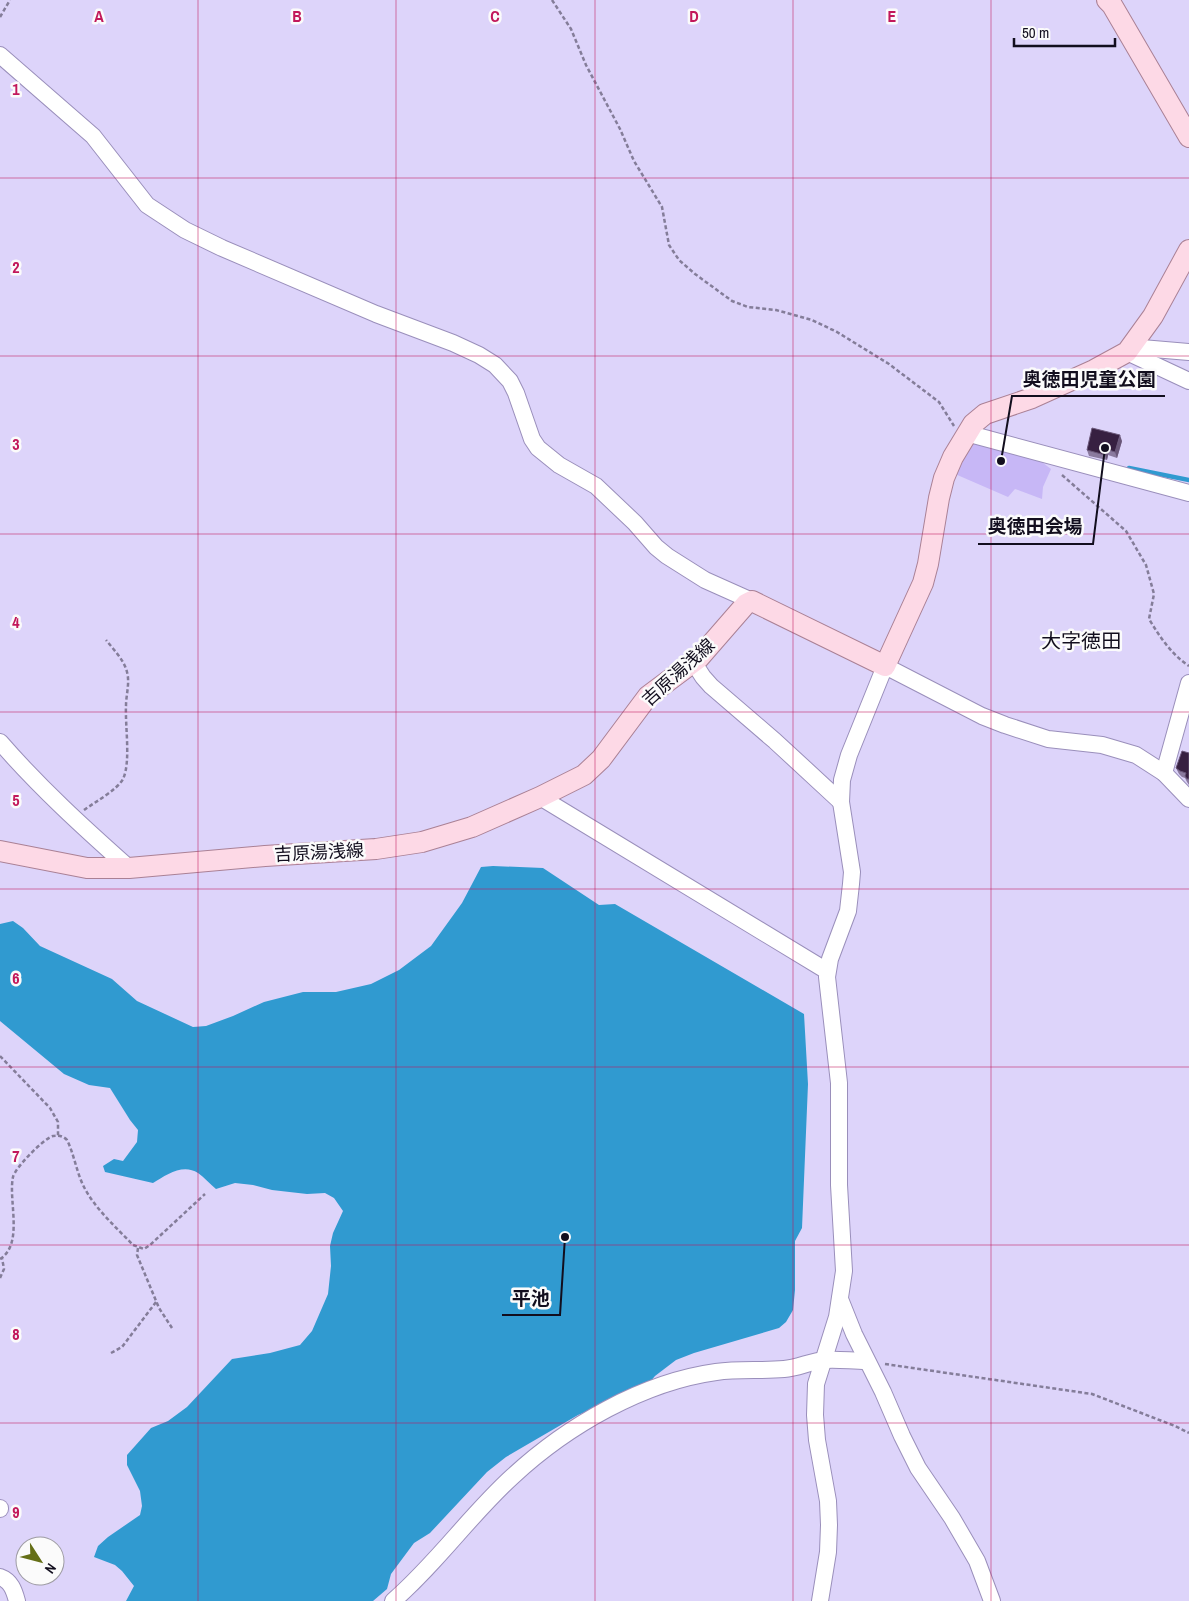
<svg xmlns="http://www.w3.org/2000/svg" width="1189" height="1601" font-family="'Archivo Narrow','Noto Sans JP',sans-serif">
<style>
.green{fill:#c7b7f6}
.water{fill:#309ad0}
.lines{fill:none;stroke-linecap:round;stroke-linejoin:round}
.stream{stroke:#309ad0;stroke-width:4.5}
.minor-casing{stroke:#9a8fbb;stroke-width:18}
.major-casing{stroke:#aa8195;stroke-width:22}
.path{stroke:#847d99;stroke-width:2.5;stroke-dasharray:4 2.5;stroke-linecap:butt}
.minor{stroke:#fff;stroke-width:16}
.major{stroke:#fdd9e6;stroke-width:20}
.wall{fill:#8a7a9e}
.shaded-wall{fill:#695678}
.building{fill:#372041;stroke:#695678}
.grid{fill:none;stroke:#c2185b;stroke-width:1;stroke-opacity:0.55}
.labels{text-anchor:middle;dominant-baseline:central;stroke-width:5;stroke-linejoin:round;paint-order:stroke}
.street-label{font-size:18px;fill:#120e1e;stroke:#fbfbfb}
.quarter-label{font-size:20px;fill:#120e1e;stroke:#fbfbfb}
.grid-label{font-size:16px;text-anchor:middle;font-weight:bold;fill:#c2185b;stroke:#fbfbfb;stroke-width:5;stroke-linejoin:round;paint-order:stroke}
.leader{fill:none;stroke:#120e1e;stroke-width:2}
.callout-dot{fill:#120e1e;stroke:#fbfbfb;stroke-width:2}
.callout-label{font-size:19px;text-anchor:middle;font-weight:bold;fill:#120e1e;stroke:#fbfbfb;stroke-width:5;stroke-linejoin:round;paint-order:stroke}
</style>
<rect width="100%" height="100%" fill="#ddd4fa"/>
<polygon class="green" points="972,440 1030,453 1051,469 1043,487 1042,499 1015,489 1008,497 955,474"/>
<path class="water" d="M493,866L543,868L599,905L615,904L804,1014L808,1084L802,1228L795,1241V1290L793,1310L786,1322L779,1328L694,1353L676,1360L655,1376L644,1389L578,1415L506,1457L487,1472L430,1533L414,1543L391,1574L387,1589L373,1601H126L134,1586L122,1571L115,1565L94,1557L98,1546L108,1537L140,1515L142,1506L140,1491L127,1465V1455L151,1428L168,1421L187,1407L232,1359L270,1353L300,1345L312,1331L328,1294L331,1266L330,1246L333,1233L343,1211L334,1198L325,1193L307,1194L272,1190L253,1185L235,1183L216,1189C210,1184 204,1177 198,1173C183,1163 166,1175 153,1183L105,1172L103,1166L114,1159L123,1161L137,1142L138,1130L130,1120L110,1088L89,1085L64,1074L0,1021V924L13,921L23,928L40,946L112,979L137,1001L193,1027L206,1026L233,1016L264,1002L303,992H336L371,984L399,970L431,946L462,903L481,867Z"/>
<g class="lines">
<polyline class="stream" points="1129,468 1189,480"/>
<defs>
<g id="minor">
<polyline points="0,55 93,136 147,205 185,230 222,248 376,314 453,343 479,355 495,365 510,381 516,393 532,439 538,448 559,465 596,486 635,523 656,547 667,556 705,580 752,601"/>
<polyline points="1130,347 1189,352"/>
<polyline points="1127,352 1189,381"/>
<polyline points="966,433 1189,493"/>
<polyline points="694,663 703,677 711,686 775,741 841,802"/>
<path d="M0,742C40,788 84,828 129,868"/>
<polyline points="1164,773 1189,683"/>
<polyline points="540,797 827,971"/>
<polyline points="840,1299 854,1334 883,1392 902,1436 918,1468 952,1518 977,1561 992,1601"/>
<polyline points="0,1509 0,1508"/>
<path d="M0,1577C11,1581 14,1590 17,1601"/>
<path d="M393,1601C437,1563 470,1515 513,1476C567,1426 643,1382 716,1372C739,1369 761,1371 784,1369C798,1368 811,1361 825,1360C838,1359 852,1361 866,1361"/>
<polyline points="820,1601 828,1552 829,1525 828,1501 817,1440 815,1415 816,1384 837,1317 844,1271 839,1185 839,1083 827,977 830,959 848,911 851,884 852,872 841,802 842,780 849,755 885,666 982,716 1005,725 1048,739 1102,745 1136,755 1164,773 1189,799"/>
</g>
<g id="major">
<polyline points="1107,0 1112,5 1189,137"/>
<polyline points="0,851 87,868 129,868 265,856 376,849 422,842 472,827 540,797 584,775 601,759 648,696 699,658 746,604 752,601 885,666 923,583 928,564 939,498 944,478 953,457 973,424 985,414 1032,398 1094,370 1127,352 1153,316 1189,250"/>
</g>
</defs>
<use href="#minor" class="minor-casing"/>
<use href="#major" class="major-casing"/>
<g class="path">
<polyline points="552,0 571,29 586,65 620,129 634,161 662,207 669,245 679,260 695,274 732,301 748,307 776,310 812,320 837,332 889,364 939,402 954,426"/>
<polyline points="0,17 10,0"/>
<path d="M1062,475L1126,531L1146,565L1154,594L1149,619C1160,637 1171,654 1189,666"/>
<path d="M84,810C95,802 117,790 123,779C131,762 125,726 126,706C126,695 130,683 127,672C124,660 114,650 106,640"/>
<polyline points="0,1056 50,1108 58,1122 58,1136"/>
<polyline points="138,1248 137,1255 159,1308 172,1328"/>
<path d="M0,1259C24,1244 8,1200 13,1177C15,1168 43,1139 53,1136C59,1135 63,1136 67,1140C74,1154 76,1170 83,1185C94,1208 116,1227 133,1245L144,1249L150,1245L205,1194"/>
<polyline points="0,1278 4,1269 2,1258"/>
<polyline points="111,1353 122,1347 156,1302"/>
<polyline points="885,1364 1092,1394 1175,1426 1189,1433"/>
</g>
<use href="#minor" class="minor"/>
<use href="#major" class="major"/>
</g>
<g class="wall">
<polygon points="1122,441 1117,458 1108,455 1107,460 1089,456 1087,450"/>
<polygon points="1189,753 1189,785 1187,782 1185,778 1182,777 1179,774 1176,768"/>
</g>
<g class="shaded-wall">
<polygon points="1120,435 1122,441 1117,458 1115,452"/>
<polygon points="1106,449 1108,455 1107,460 1105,455"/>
</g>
<g class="building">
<polygon points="1092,428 1120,435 1115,452 1106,449 1105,455 1087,450"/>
<polygon points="1182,751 1189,753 1189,779 1187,779 1185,776 1186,773 1180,771 1176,768"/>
</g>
<path class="grid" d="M198,0V1601M396,0V1601M595,0V1601M793,0V1601M991,0V1601M0,178H1189M0,356H1189M0,534H1189M0,712H1189M0,889H1189M0,1067H1189M0,1245H1189M0,1423H1189"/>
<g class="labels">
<g class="street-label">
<text transform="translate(678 672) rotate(-42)">吉原湯浅線</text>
<text transform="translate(319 852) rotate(-3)">吉原湯浅線</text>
</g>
<g class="quarter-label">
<text x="1081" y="640">大字徳田</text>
</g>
</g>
<g class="grid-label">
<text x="99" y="22">A</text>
<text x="297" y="22">B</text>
<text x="495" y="22">C</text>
<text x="694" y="22">D</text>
<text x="892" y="22">E</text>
<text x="16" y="95">1</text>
<text x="16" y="273">2</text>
<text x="16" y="450">3</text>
<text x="16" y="628">4</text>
<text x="16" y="806">5</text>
<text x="16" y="984">6</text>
<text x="16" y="1162">7</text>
<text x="16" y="1340">8</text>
<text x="16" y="1518">9</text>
</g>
<path class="leader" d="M1001 461L1012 396H1165M1105 448L1093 544H978M565 1237L560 1315H502"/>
<g class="callout-dot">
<circle cx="1001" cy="461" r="5"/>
<circle cx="1105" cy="448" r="5"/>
<circle cx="565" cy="1237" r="5"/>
</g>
<g class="callout-label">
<text x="1089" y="386">奥徳田児童公園</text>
<text x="1035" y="533">奥徳田会場</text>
<text x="531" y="1305">平池</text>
</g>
<g transform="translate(40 1561) rotate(126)"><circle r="24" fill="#fbfbfb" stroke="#9e9ca3"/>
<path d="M0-4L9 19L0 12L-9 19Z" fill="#656f17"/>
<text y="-8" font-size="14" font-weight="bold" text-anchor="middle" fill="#120e1e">N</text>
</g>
<path d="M1014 38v8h101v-8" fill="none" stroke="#120e1e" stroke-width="2.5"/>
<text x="1022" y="38" font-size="15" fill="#120e1e" stroke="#fbfbfb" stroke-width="4" paint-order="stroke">50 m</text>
</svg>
